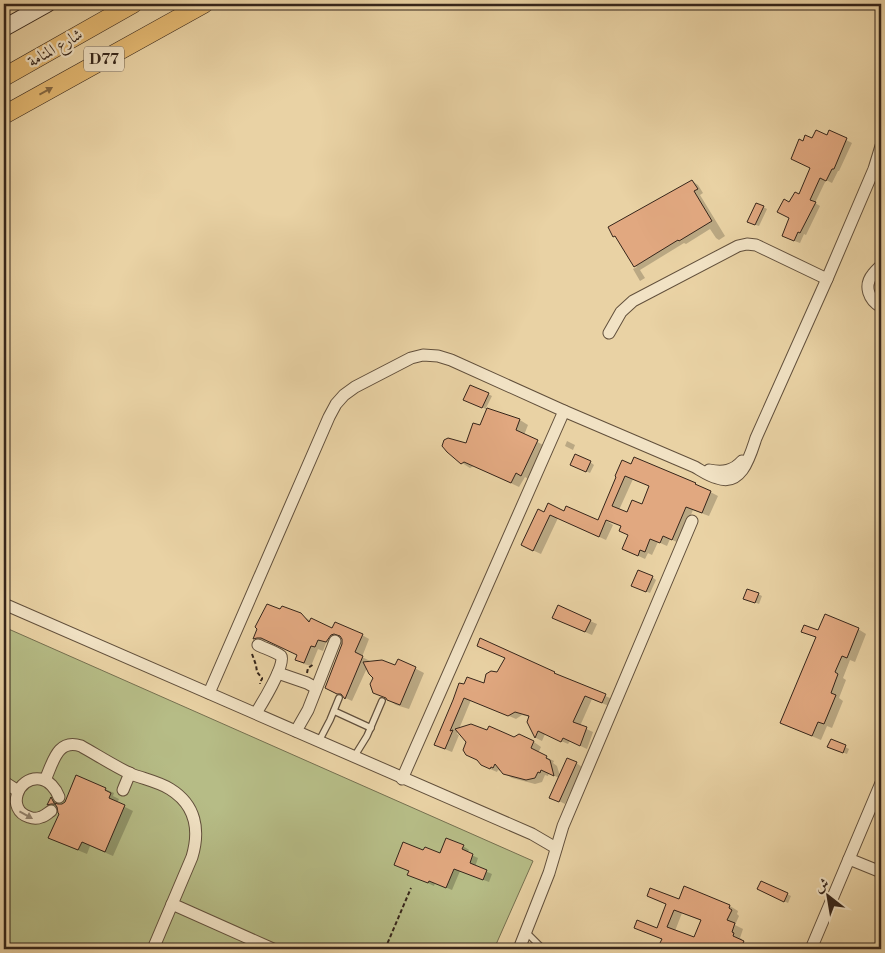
<svg xmlns="http://www.w3.org/2000/svg" width="885" height="953" font-family="'Libre Bodoni',Amiri,serif">
<style>
.green{fill:#b6bc86;stroke:#767050}
.shadow{fill:#0003;fill-rule:evenodd}
.building{fill:#e1a880;stroke:#35251a;fill-rule:evenodd}
.lines{fill:none;stroke-linecap:round;stroke-linejoin:round}
.lane-casing{stroke:#62503c;stroke-width:8}
.street-casing{stroke:#62503c;stroke-width:13}
.secondary-casing{stroke:#35251a;stroke-width:18}
.primary-casing{stroke:#35251a;stroke-width:19}
.path{stroke:#35251a;stroke-width:2;stroke-dasharray:4 2.5;stroke-linecap:butt}
.lane{stroke:#f1e2c4;stroke-width:5.5}
.street{stroke:#f1e2c4;stroke-width:11}
.secondary{stroke:#f1e2c4;stroke-width:16}
.primary{stroke:#e4b972;stroke-width:18}
.oneway{fill:#846842}
.oneway2{fill:#93846f}
.labels{text-anchor:middle;dominant-baseline:central;stroke-width:4.5;stroke-linejoin:round;paint-order:stroke}
.shield{fill:#f1e2c4;stroke:#6d5e4d;stroke-width:1}
.shield-label{font-size:15px;font-weight:bold;fill:#35251a}
.street-label{font-size:16px;fill:#35251a;stroke:#f1e2c4}
</style>
<rect width="100%" height="100%" fill="#e9d2a4"/>
<filter id="stains"><feTurbulence type="fractalNoise" baseFrequency=".004" numOctaves="4"/><feColorMatrix values="0 0 0 0 .2 0 0 0 0 .09 0 0 0 0 .02 0 0 0 .5 -.17"/></filter>
<radialGradient id="worn" r=".72"><stop offset=".6" stop-color="#630" stop-opacity="0"/><stop offset="1" stop-color="#630" stop-opacity=".3"/></radialGradient>
<polygon class="green" points="4,627 533,861 494,949 4,949"/>
<g class="shadow">
<polygon points="830,132 852,143 839,171 838,171 832,183 826,180 815,203 820,206 806,235 804,234 800,243 789,239 790,204 799,195 811,168 803,143 828,137"/>
<polygon points="692,181 698,185 703,193 700,195 725,236 719,240 716,238 710,229 686,244 684,243 640,270 645,278 640,281 633,269 637,267 634,266"/>
<polygon points="763,207 767,209 759,226 753,224"/>
<polygon points="488,394 492,396 486,408 520,420 528,425 524,435 545,446 530,480 525,477 519,487 474,466 470,468 462,463 467,444 481,427 488,410 469,401"/>
<polygon points="567,441 575,445 573,450 565,446"/>
<path d="M635,459L695,484L718,496L709,516L693,510L679,543L670,539L667,546L658,542L652,555L648,553L645,559L630,552L629,535L622,526L607,519V521L613,525L606,540L558,518L541,554L530,549L545,513L564,512L599,522L618,477L632,466ZM633,479L651,486L643,505L628,514L619,510Z"/>
<polygon points="590,462 594,465 590,473 575,466"/>
<polygon points="652,577 656,580 650,593 637,588"/>
<polygon points="758,594 762,596 759,604 749,600"/>
<polygon points="281,611 301,615 311,621 332,629 362,635 369,639 362,657 370,661 369,663 395,667 399,660 424,673 409,709 396,705 388,700 375,677 367,668 352,701 333,692 343,644 342,637 338,639 334,646 326,643 323,651 318,649 311,666 304,664 297,660 298,655 270,642 265,641 262,642 255,638"/>
<polygon points="560,621 590,621 597,624 592,635"/>
<polygon points="858,629 866,634 855,662 850,660 843,678 846,680 839,698 843,701 832,728 827,726 821,740 790,727 782,722 816,638 803,631"/>
<polygon points="481,640 612,699 609,706 592,699 580,726 593,732 587,749 570,741 568,744 545,734 542,741 536,738 528,722 530,717 522,715 516,719 471,700 459,729 487,731 514,738 519,736 534,742 541,747 538,753 554,761 553,763 557,766 560,776 576,763 582,767 565,804 557,800 559,778 549,773 548,776 545,775 542,782 535,784 512,778 504,773 501,770 500,771 498,770 497,772 490,769 479,761 458,731 457,734 459,735 452,752 442,748 454,701 485,684 498,673 507,658"/>
<polygon points="831,740 849,749 847,754 832,748"/>
<polygon points="105,789 114,793 113,796 119,799 117,803 133,811 113,856 90,846 87,854 58,842 61,813 59,808 57,809 49,804 51,799 59,803 60,805"/>
<polygon points="463,846 469,850 467,853 478,858 475,867 492,874 489,882 460,871 452,890 435,883 434,886 408,874 424,851 441,855"/>
<polygon points="762,882 791,896 788,903 762,891"/>
<path d="M648,896L679,901L730,906L738,911L737,914L739,916L735,925L743,929L740,938L742,939L741,941L752,947L750,949H669L661,945L663,939L644,932L657,929L667,905ZM682,913L702,921L695,939L675,931Z"/>
</g>
<g class="building">
<polygon points="816,130 827,135 829,130 847,138 834,169 832,169 826,181 820,178 810,200 816,202 800,233 798,232 794,241 782,236 789,218 777,212 784,199 789,202 795,192 799,194 810,168 791,159 799,139 803,141 805,135 812,138"/>
<polygon points="692,180 698,189 694,191 712,221 679,241 678,240 634,267 615,236 613,237 608,227"/>
<polygon points="756,203 764,206 755,225 747,222"/>
<polygon points="470,385 489,393 482,408 463,400"/>
<polygon points="487,408 520,419 516,430 538,440 521,476 516,473 511,483 464,462 461,464 447,452 442,446 444,440 448,438 466,443 473,423 480,425"/>
<polygon points="575,454 591,461 586,472 570,465"/>
<path d="M634,457L696,483L695,484L711,491L702,513L686,507L672,540L663,536L660,543L650,539L645,552L640,550L638,556L622,549L628,535L619,531L621,526L606,520L599,537L550,515L533,551L521,545L538,509L544,512L548,503L564,511L566,506L598,520L616,477L615,476L622,460L631,464ZM625,476L649,486L642,504L632,500L627,512L612,506Z"/>
<polygon points="638,570 653,576 646,592 631,586"/>
<polygon points="747,589 759,593 755,603 743,599"/>
<polygon points="267,604 280,609 282,606 301,613 309,622 311,618 332,628 335,622 363,634 355,652 363,656 345,699 341,694 337,694 325,688 342,644 342,639 340,636 334,634 331,635 326,642 318,640 315,647 311,646 304,663 295,660 297,655 261,638 257,638 253,639 257,629 255,627"/>
<polygon points="558,605 591,620 585,632 552,618"/>
<polygon points="825,614 859,628 847,658 842,656 835,672 838,674 831,693 836,695 824,724 818,722 812,736 780,723 816,637 801,632 804,625 818,630"/>
<polygon points="480,638 555,672 554,673 606,694 602,703 585,696 573,722 587,727 580,746 563,738 561,742 538,731 535,738 527,722 529,716 515,712 508,716 464,698 450,731 453,730 445,749 434,745 453,700 459,683 464,684 467,677 484,683 486,674 491,671 497,672 505,658 477,646"/>
<polygon points="398,659 416,667 400,705 387,700 386,698 373,693 370,684 373,678 369,674 363,662 382,660 395,665"/>
<polygon points="471,724 487,730 489,726 514,737 519,734 534,741 531,748 547,756 546,758 550,760 554,776 541,770 540,773 538,772 535,778 526,780 503,774 495,764 493,768 491,767 490,769 481,765 477,760 466,755 463,750 466,742 455,729"/>
<polygon points="831,739 846,745 843,753 827,747"/>
<polygon points="567,758 577,762 559,802 549,798"/>
<polygon points="76,775 106,788 105,790 111,793 109,798 125,805 105,852 82,842 78,850 48,838 59,814 58,813 57,807 55,804 51,804 47,805 51,797 54,803 58,804 62,804 65,802"/>
<polygon points="446,838 464,845 462,849 473,854 470,863 487,870 483,880 454,869 446,888 429,881 428,883 407,875 409,871 394,865 403,842 423,850 425,847 440,853"/>
<polygon points="761,881 788,893 784,902 757,889"/>
<path d="M684,886L730,905L729,908L732,910L727,920L735,923L732,932L734,933L733,936L744,941L740,949H669L659,945L662,939L634,928L637,920L657,928L666,904L647,896L650,888L679,899ZM674,910L701,920L694,937L667,927Z"/>
</g>
<g class="lines">
<defs>
<g id="lane">
<polyline points="334,711 371,728"/>
<polyline points="319,741 330,720 339,698"/>
<polyline points="354,757 367,736 382,701"/>
<polyline points="526,932 543,949"/>
</g>
<g id="street">
<path d="M881,265C879,268 876,270 873,274C863,286 869,300 881,307"/>
<polyline points="609,333 621,312 633,301 738,246 747,244 756,245 827,279"/>
<path d="M709,470C723,473 733,471 742,461"/>
<polyline points="4,604 532,834 556,848"/>
<polyline points="278,673 307,683 316,688"/>
<path d="M209,693L329,417L336,404L344,395L355,387L411,358L423,355L438,356L451,360L564,411L695,467C702,471 709,476 717,478C742,487 750,456 756,438L827,279L874,169L881,146"/>
<path d="M256,713C261,705 287,663 281,656C276,652 264,648 258,645"/>
<polyline points="296,731 308,710 335,641"/>
<polyline points="402,779 564,411"/>
<path d="M45,780C53,763 57,738 81,746C97,755 114,766 131,774C144,779 159,782 170,789C196,805 200,830 192,857L153,949"/>
<polyline points="4,782 18,791"/>
<polyline points="123,790 130,773"/>
<path d="M51,811C48,813 45,816 41,817C37,819 34,819 29,817C6,810 17,776 40,779C49,780 56,789 59,797"/>
<polyline points="849,859 881,872"/>
<polyline points="172,904 273,949"/>
<polyline points="519,949 549,873 563,826 692,521"/>
<polyline points="811,949 881,783"/>
</g>
<polyline id="secondary" points="4,28 47,4"/>
<g id="primary">
<polyline points="4,77 133,4"/>
<polyline points="4,115 204,4"/>
</g>
</defs>
<use href="#lane" class="lane-casing"/>
<use href="#street" class="street-casing"/>
<use href="#secondary" class="secondary-casing"/>
<use href="#primary" class="primary-casing"/>
<g class="path">
<polyline points="252,654 256,665 257,672 262,678 262,679 260,682 260,684"/>
<polyline points="307,673 308,668 314,664"/>
<polyline points="385,949 411,888"/>
</g>
<use href="#lane" class="lane"/>
<use href="#street" class="street"/>
<use href="#secondary" class="secondary"/>
<use href="#primary" class="primary"/>
</g>
<defs><path id="oneway-solid" d="M-6-.8H1V-3.2L6.5 0L1 3.2V.8H-6Z" transform="scale(1.25)"/></defs>
<use class="oneway" href="#oneway-solid" transform="translate(46 91) rotate(-29)"/>
<use class="oneway2" href="#oneway-solid" transform="translate(26 815) rotate(29)"/>
<g class="labels">
<rect class="shield" x="84" y="46.5" width="40" height="25" rx="4"/>
<g class="shield-label">
<text x="104" y="59">D77</text>
</g>
<g class="street-label">
<text transform="translate(55 48) rotate(-30)">شارع المنامة</text>
</g>
</g>
<rect width="885" height="953" fill="none" stroke="#e9d2a4" stroke-width="20"/>
<rect x="5" y="5" width="875" height="943" fill="none" stroke="#35251a" stroke-width="2.5"/>
<rect x="10" y="10" width="865" height="933" fill="none" stroke="#35251a"/>
<g transform="translate(828 896) rotate(329)" stroke="#f1e2c4" stroke-width="4" paint-order="stroke">
<path d="M0-4L9 19L0 12L-9 19Z" fill="#35251a"/>
<text y="-8" font-size="14" font-weight="bold" text-anchor="middle" fill="#35251a">ش</text>
</g>
<rect width="100%" height="100%" filter="url(#stains)"/>
<rect width="100%" height="100%" fill="url(#worn)"/>
</svg>
